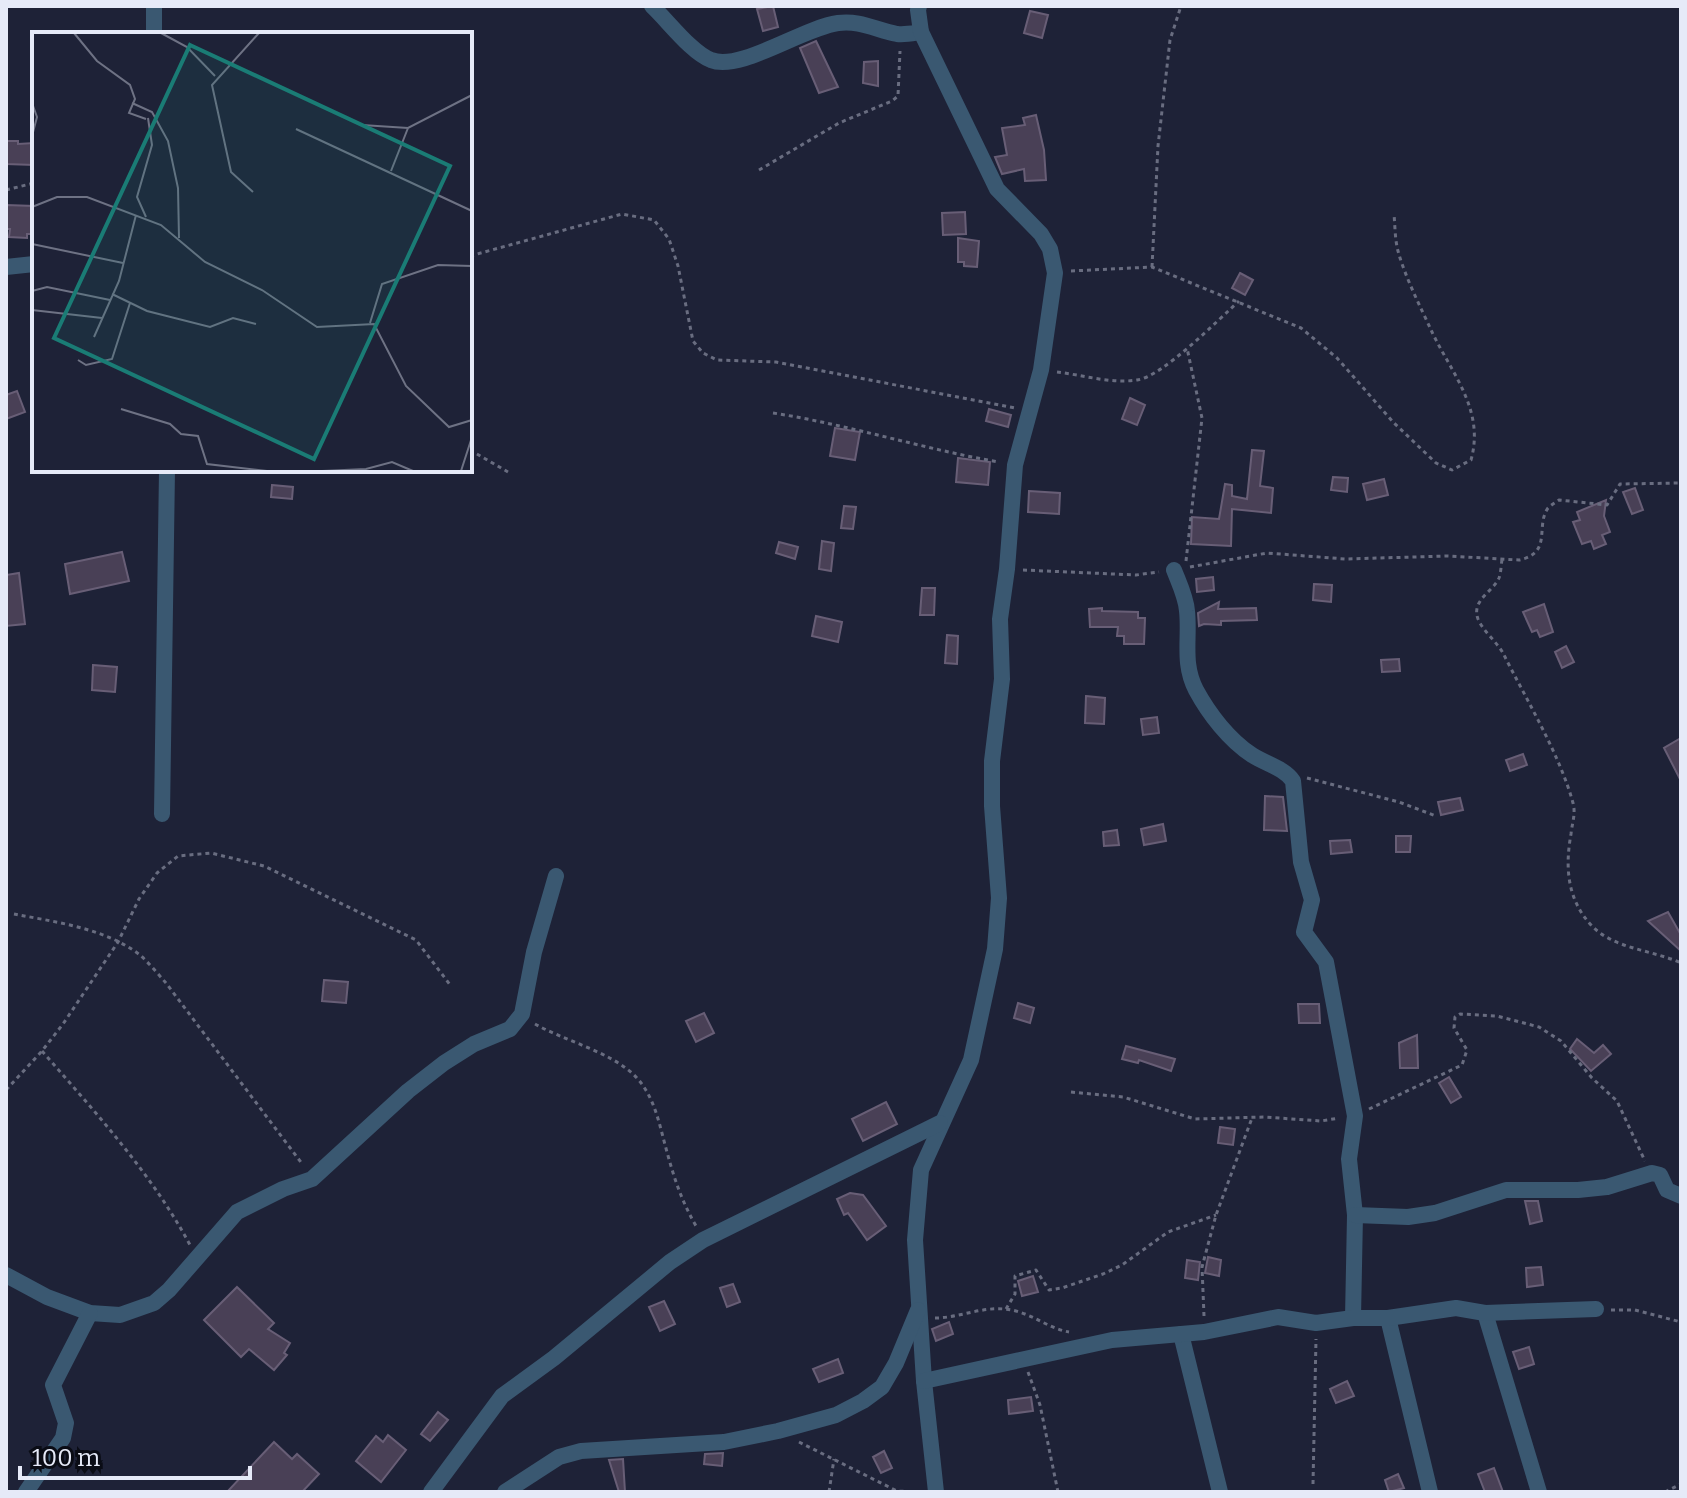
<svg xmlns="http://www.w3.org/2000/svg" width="1687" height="1498" font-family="Bitter,serif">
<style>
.building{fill:#494056;stroke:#685e76;stroke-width:2}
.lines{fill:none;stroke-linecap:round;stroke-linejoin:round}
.path{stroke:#696d80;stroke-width:3;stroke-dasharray:4 4;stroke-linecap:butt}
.street{stroke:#3a5871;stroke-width:16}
.inset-road{fill:none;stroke:#6e7284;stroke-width:2}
.view{fill:#1a7c75;fill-opacity:0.15;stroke:#1a7c75;stroke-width:4}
.inset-edge{fill:none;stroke:#e6eaf8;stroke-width:4}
</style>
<rect width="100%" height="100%" fill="#1e2237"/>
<g class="building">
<polygon points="773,6 778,27 763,31 757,9"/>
<polygon points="1030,11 1048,15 1042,38 1024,33"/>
<polygon points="816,41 838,87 819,93 800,48"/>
<polygon points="878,61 878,86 863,83 864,62"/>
<polygon points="1036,115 1044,150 1046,180 1025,181 1024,169 1002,174 995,157 1007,155 1002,128 1025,125 1023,118"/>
<polygon points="6,141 18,141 18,144 34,143 34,165 6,164"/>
<polygon points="6,205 34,206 34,234 27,234 27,238 9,237 10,229 6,229"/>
<polygon points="965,212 966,234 943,235 942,213"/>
<polygon points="958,238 979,241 977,267 964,266 964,262 958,262"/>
<polygon points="1240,273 1253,280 1245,295 1232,288"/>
<polygon points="17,391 25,412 6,419 6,395"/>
<polygon points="1130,398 1145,405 1137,425 1122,419"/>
<polygon points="989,409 1011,415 1008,427 986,421"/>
<polygon points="835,428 860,432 855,460 830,456"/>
<polygon points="1252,450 1264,451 1260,486 1273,488 1271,513 1232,509 1231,546 1191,544 1192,517 1219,519 1225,484 1232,485 1232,496 1247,499"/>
<polygon points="958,458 990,462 988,485 956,482"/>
<polygon points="1333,477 1348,478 1347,492 1331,490"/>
<polygon points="1384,479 1388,495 1367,500 1363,484"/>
<polygon points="272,485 293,487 292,499 271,497"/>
<polygon points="1635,488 1643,510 1632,514 1623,492"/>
<polygon points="1029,491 1060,493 1059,514 1028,512"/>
<polygon points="1606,500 1604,516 1610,532 1602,535 1606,544 1594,549 1591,541 1582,544 1573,522 1580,520 1577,512"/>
<polygon points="844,506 856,507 853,529 841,528"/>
<polygon points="822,541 834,543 831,571 819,569"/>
<polygon points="779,542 798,547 795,559 776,553"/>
<polygon points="122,552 129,581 70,594 65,564"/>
<polygon points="19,573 25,624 6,626 6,575"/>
<polygon points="1213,577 1214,590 1197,592 1196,579"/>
<polygon points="1314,584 1332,585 1331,602 1313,600"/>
<polygon points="922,588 935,588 934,615 920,615"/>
<polygon points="1219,602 1218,609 1256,608 1257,620 1221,621 1221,625 1204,624 1199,626 1198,613"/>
<polygon points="1544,604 1553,632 1540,637 1537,630 1532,632 1523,612"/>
<polygon points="1102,608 1102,611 1138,612 1138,618 1145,618 1144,644 1124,644 1124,636 1117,636 1118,627 1090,627 1089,609"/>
<polygon points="816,616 842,622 838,642 812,636"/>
<polygon points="947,635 958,636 957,664 945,663"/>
<polygon points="1566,646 1574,662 1562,668 1555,652"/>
<polygon points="1399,659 1400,671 1382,672 1381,660"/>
<polygon points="93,665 117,667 115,692 92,690"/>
<polygon points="1086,696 1105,698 1104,724 1085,723"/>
<polygon points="1157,717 1159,733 1143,735 1141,719"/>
<polygon points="1681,738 1681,781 1664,748"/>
<polygon points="1523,754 1527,765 1510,771 1506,760"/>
<polygon points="1265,796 1283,797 1287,831 1264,830"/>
<polygon points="1460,798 1463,810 1441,815 1438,802"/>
<polygon points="1163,824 1166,841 1144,845 1141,829"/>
<polygon points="1117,830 1119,845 1104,846 1103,832"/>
<polygon points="1396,836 1411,836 1410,852 1396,852"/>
<polygon points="1350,840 1352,852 1331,854 1330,841"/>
<polygon points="1668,912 1681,935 1681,951 1648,921"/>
<polygon points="324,980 348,982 346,1003 322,1001"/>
<polygon points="1018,1003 1034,1008 1030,1023 1014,1018"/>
<polygon points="1298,1004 1319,1004 1320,1023 1299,1023"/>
<polygon points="704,1013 714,1033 696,1042 686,1021"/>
<polygon points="1417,1035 1418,1068 1400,1068 1399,1043"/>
<polygon points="1577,1039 1594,1053 1603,1045 1611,1054 1591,1071 1570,1049"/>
<polygon points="1126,1046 1175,1059 1171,1071 1139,1060 1138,1063 1122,1059"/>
<polygon points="1449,1077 1461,1097 1451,1103 1439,1083"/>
<polygon points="886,1102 897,1124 863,1141 852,1119"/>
<polygon points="1220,1127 1235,1129 1233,1145 1218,1143"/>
<polygon points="850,1193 863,1195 886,1226 867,1240 848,1213 844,1215 837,1199"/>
<polygon points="1525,1201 1538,1201 1542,1221 1530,1224"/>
<polygon points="1208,1257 1221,1260 1219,1276 1205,1273"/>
<polygon points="1187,1260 1200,1262 1198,1280 1185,1278"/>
<polygon points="1541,1267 1543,1285 1527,1287 1526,1268"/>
<polygon points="1033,1276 1038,1292 1022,1296 1018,1281"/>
<polygon points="733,1284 740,1302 727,1307 720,1288"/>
<polygon points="237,1287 274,1323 268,1329 290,1343 284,1353 287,1355 274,1370 249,1349 241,1357 204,1320"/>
<polygon points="664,1301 675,1324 660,1331 649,1307"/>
<polygon points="949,1322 953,1334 936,1341 932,1329"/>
<polygon points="1529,1347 1534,1364 1519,1369 1513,1352"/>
<polygon points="838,1359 843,1373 819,1382 813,1369"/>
<polygon points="1347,1381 1354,1396 1336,1403 1330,1389"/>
<polygon points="1031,1397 1033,1411 1009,1414 1008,1400"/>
<polygon points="438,1412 448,1420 430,1441 421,1434"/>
<polygon points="388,1435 406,1450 381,1482 356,1461 376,1436 383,1442"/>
<polygon points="274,1442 292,1459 297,1454 319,1474 302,1492 227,1492"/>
<polygon points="884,1451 892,1468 881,1473 873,1457"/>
<polygon points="723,1453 722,1466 704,1464 705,1454"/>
<polygon points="623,1459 625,1492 619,1492 609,1460"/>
<polygon points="1494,1468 1503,1492 1485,1492 1478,1474"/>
<polygon points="1398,1474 1404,1488 1389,1492 1385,1480"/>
</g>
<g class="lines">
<g class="path">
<polyline points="1455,6 1476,6"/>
<polyline points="759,170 839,123 892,101 898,96 900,51"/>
<polyline points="6,190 34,183"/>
<polyline points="470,256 622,214 654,220 669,239 678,266 693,341 703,353 717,360 776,362 1015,408"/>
<polyline points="1152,267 1158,146 1170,40 1181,6"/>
<path d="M1071,271L1152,267L1301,328L1337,358L1394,423L1436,463L1452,470L1471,460C1485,410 1452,374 1432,332C1421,308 1405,277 1398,251C1395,240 1395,226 1394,214"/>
<path d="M1057,372C1083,375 1111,384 1137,380C1162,377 1218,320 1239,301"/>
<path d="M773,413C850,425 923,449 999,462"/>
<polyline points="470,450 508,472"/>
<path d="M1502,560C1501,565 1501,573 1499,578C1493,592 1471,600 1478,619C1483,631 1496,641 1503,653C1526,699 1560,755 1573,803C1576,814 1572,823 1571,834C1565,867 1567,899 1591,925C1613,949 1653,950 1681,963"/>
<polyline points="1186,561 1202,418 1187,348"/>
<path d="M1190,567L1267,553L1345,559L1448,556L1519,560C1553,553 1535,526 1548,508C1551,505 1555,503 1559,500L1607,505L1620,484L1681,483"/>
<polyline points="1023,570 1136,575 1159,572"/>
<polyline points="1307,778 1399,802 1436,816"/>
<path d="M14,914C55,922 105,928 140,955C149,963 158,974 166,983L303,1165"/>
<path d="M535,1024C565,1041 608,1051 633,1074C655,1095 659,1124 667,1152C674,1178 682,1202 696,1226"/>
<path d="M42,1051C95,1112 152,1174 190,1245"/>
<polyline points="6,1090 42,1051 63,1024 118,942 139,899 157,873 178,856 211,853 264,866 416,940 451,986"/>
<polyline points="1071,1092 1123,1097 1195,1119 1264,1117 1321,1121 1339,1118"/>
<polyline points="1369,1109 1462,1065 1467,1050 1454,1028 1455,1017 1460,1014 1497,1016 1539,1027 1561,1041 1592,1078 1617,1101 1645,1161"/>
<polyline points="1006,1309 1015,1294 1015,1276 1036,1270 1049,1290 1062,1288 1103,1274 1122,1265 1168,1232 1216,1215"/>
<polyline points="1611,1310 1635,1310 1681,1322"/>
<polyline points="1204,1316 1202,1267 1216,1215 1252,1118"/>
<path d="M935,1318C958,1318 980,1307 1004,1309C1030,1311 1046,1328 1069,1332"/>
<polyline points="1028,1372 1040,1405 1058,1492"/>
<polyline points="799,1442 897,1491 915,1492"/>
<polyline points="1313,1484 1316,1339"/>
<polyline points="829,1492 834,1459"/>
<polyline points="1665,1492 1681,1484"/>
</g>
<g class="street">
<path d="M652,6C668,21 692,53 711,60C740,72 802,28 838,23C860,20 876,30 897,34C905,35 914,33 921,32"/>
<polyline points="919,6 918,10 921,32 997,189 1041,234 1050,249 1055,273 1041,370 1015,465 1007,569 1000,619 1002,679 992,761 992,806 999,898 995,949 971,1060 921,1170 915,1240 924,1381 936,1492"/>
<polyline points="154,34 154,6"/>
<polyline points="6,267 34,264"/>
<path d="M1174,570C1179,583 1186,597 1187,611C1190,639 1182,663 1196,690C1209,714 1229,740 1252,755C1266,764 1284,768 1293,781L1301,862L1312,900L1304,932L1326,962L1355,1116L1349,1159L1355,1215L1353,1318"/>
<polyline points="162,814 167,470"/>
<polyline points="1355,1215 1408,1217 1435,1213 1506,1190 1578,1190 1607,1187 1652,1173 1660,1175 1667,1190 1681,1196"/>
<polyline points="6,1275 47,1297 90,1313 120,1315 154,1303 169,1290 237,1212 283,1189 312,1179 408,1091 444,1063 474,1044 510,1029 522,1014 534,952 556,876"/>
<polyline points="1485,1313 1539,1492"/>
<polyline points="1388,1318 1430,1492"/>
<polyline points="1181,1334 1220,1492"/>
<polyline points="924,1381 1112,1340 1204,1332 1278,1317 1316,1323 1353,1318 1388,1318 1456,1308 1485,1313 1596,1309"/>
<polyline points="26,1492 63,1438 66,1423 53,1385 90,1313"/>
<polyline points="431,1492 502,1396 554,1358 670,1262 703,1240 940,1123"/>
<polyline points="505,1492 559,1457 581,1451 724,1442 778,1431 836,1415 863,1401 882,1387 896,1363 918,1310"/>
</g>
</g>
<g transform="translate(32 32)">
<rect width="440" height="440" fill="#1e2237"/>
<path class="inset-road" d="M42,1L65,29L98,53L103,67L97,81L114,87M129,1L155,15L183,44M0,71L5,85L0,104M100,71L120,80L136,109L146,156L147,206M330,93L376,96L440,63M264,97L440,179M359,139L376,96M221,160L199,140L180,53L227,1M0,175L25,165H55L129,193L173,230L230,258L285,295L342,292L374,354L417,395L440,388M114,185L105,165L120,113L116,86M0,212L91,231M0,259L15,255L78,268M80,262L115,279L178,295L201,286L224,292M0,278L70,286M338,291L350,252L406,233L440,234M62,305L87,249L104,183M46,328L54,333L80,327L98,271M89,377L138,392L149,402L166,404L175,432L235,439M290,439L334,437L360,430L381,439M429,439L440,405"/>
<path class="view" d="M158,13L418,134L282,427L22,306Z"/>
<rect width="440" height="440" class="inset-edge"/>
</g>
<rect width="1687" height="1498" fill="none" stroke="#e6eaf8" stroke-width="16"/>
<path d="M20 1466v12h230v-12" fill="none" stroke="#e6eaf8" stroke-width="4"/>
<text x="32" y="1466" font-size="24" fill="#e6eaf8" stroke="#0a0c15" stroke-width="6" paint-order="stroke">100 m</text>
</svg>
